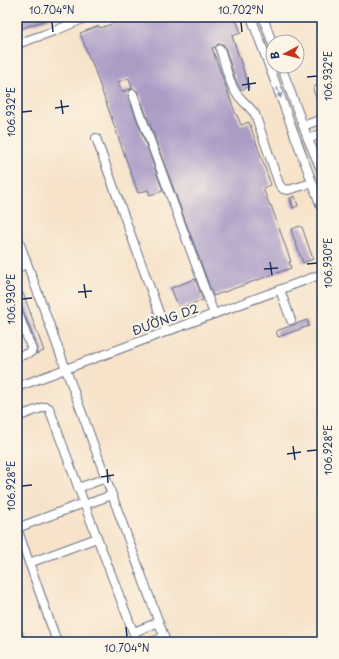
<svg xmlns="http://www.w3.org/2000/svg" width="339" height="659" font-family="'Playpen Sans',sans-serif">
<style>
.building{fill:#ab9cc6;fill-rule:evenodd}
.lines{fill:none;stroke-linecap:round;stroke-linejoin:round}
.minor-casing{stroke:#686e84;stroke-width:10}
.minor{stroke:#fff;stroke-width:8}
.oneway{fill:#8d97ae}
.ticks{fill:none;stroke:#1b2f5e;stroke-width:1.5}
.labels{text-anchor:middle;dominant-baseline:central;stroke-width:4;stroke-linejoin:round;paint-order:stroke}
.street-label{font-size:12px;fill:#1b2f5e;stroke:#fcf5e5}
.neatline{fill:none;stroke:#1b2f5e;stroke-width:1.5}
.ticks-label{font-size:10px;text-anchor:middle;fill:#1b2f5e}
</style>
<rect width="100%" height="100%" fill="#fcf5e5"/>
<filter id="ink" filterUnits="userSpaceOnUse"><feTurbulence type="fractalNoise" baseFrequency=".025" numOctaves="2"/><feDisplacementMap in="SourceGraphic" scale="8" xChannelSelector="R" yChannelSelector="G"/><feConvolveMatrix kernelMatrix="1 2 1 2 8 2 1 2 1" color-interpolation-filters="sRGB"/></filter>
<filter id="wash" filterUnits="userSpaceOnUse"><feTurbulence type="fractalNoise" baseFrequency=".012" numOctaves="4" result="noise"/><feDisplacementMap in="SourceGraphic" scale="16" xChannelSelector="R" yChannelSelector="G"/><feGaussianBlur stdDeviation="0.9" result="paint"/><feColorMatrix in="noise" values="0 0 0 0 0 0 0 0 0 0 0 0 0 0 0 0 0 1.4 0 .05"/><feComposite in="paint" operator="in"/></filter>
<g filter="url(#wash)">
<rect width="100%" height="100%" fill="#f6e3ca"/>
<g id="blocks">
<g class="building">
<polygon points="17,17 52,17 52,18 17,30"/>
<path d="M132,17H235L241,33L232,36L249,87L241,90L236,81L225,47L223,44H218L215,47L212,48L236,115H237L241,125L249,122L271,185L263,188L270,206L271,205L291,262H289L291,268L213,296L138,92L136,90L134,89H131L129,91L128,96L163,191L150,195L148,190L138,193L91,60L90,61L80,33L99,26L100,28ZM129,78L132,88L122,92L118,82Z"/>
<polygon points="295,196 298,206 293,208 290,198"/>
<polygon points="300,226 301,227 302,227 313,259 303,263 291,230 293,230 292,229"/>
<polygon points="195,279 203,300 179,308 171,288"/>
<polygon points="23,293 44,351 36,354 37,348 22,308 18,305 17,302 17,295"/>
<polygon points="307,320 309,326 278,337 276,331"/>
</g>
</g>
</g>
<g filter="url(#ink)">
<use href="#blocks" fill-opacity="0" stroke="#686e84" stroke-width="1"/>
<g class="lines">
<defs>
<g id="minor">
<polyline points="251,17 322,209"/>
<polyline points="263,17 273,45"/>
<polyline points="17,44 57,30 85,18 86,17"/>
<path d="M220,49C225,63 228,81 236,93C242,101 250,107 255,114L279,184L283,189L288,190L312,183"/>
<polyline points="281,66 308,139 322,172"/>
<polyline points="318,90 322,100"/>
<polyline points="133,94 214,314"/>
<polyline points="303,126 322,119"/>
<polyline points="96,138 166,332"/>
<polyline points="308,139 322,133"/>
<polyline points="17,236 166,642"/>
<polyline points="17,268 27,264"/>
<polyline points="280,290 291,320"/>
<polyline points="17,310 32,350 31,352 17,357"/>
<polyline points="17,387 322,274"/>
<polyline points="17,417 44,407 47,407 49,408 84,503"/>
<polyline points="78,488 106,478"/>
<polyline points="84,505 112,495"/>
<polyline points="17,528 84,503 137,642"/>
<polyline points="17,528 57,642"/>
<polyline points="29,563 97,538"/>
<polyline points="17,631 21,642"/>
<polyline points="134,632 159,622"/>
<polyline points="152,642 164,637"/>
</g>
</defs>
<use href="#minor" class="minor-casing"/>
<use href="#minor" class="minor"/>
</g>
<defs><path id="oneway-solid" d="M-6-.8H1V-3.2L6.5 0L1 3.2V.8H-6Z"/></defs>
<use class="oneway" href="#oneway-solid" transform="translate(279 93) rotate(70)"/>
</g>
<path class="ticks" d="M52,22L53,32M241,22L242,32M248,77L249,91M307,77L317,76M242,85L256,83M61,100L63,114M55,108L69,106M22,112L32,111M270,262L272,275M307,264L317,263M264,269L278,268M84,284L86,298M78,292L92,291M22,299L32,298M293,446L295,460M307,451L317,450M287,454L301,452M107,469L108,483M101,477L114,475M22,486L32,485M126,627L127,637"/>
<g class="labels">
<g class="street-label">
<text transform="translate(165 319) rotate(-20)">ĐƯỜNG D2</text>
</g>
</g>
<rect width="339" height="659" fill="none" stroke="#fcf5e5" stroke-width="44"/>
<g transform="translate(285 54) rotate(263)"><circle r="19" fill="#fcf5e5" stroke="#a2a6af"/>
<path d="M0-3L7 15L0 10L-7 15Z" fill="#c8321e"/>
<text y="-6" font-size="11" font-weight="bold" text-anchor="middle" fill="#1b2f5e">B</text>
</g>
<rect x="22" y="22" width="295" height="615" class="neatline"/>
<g class="ticks-label">
<text x="52" y="14">10.704°N</text>
<text x="241" y="14">10.702°N</text>
<text transform="translate(328 76) rotate(-90)" y="4">106.932°E</text>
<text transform="translate(11 112) rotate(-90)" y="4">106.932°E</text>
<text transform="translate(328 263) rotate(-90)" y="4">106.930°E</text>
<text transform="translate(11 299) rotate(-90)" y="4">106.930°E</text>
<text transform="translate(328 450) rotate(-90)" y="4">106.928°E</text>
<text transform="translate(11 486) rotate(-90)" y="4">106.928°E</text>
<text x="127" y="652">10.704°N</text>
</g>
</svg>
